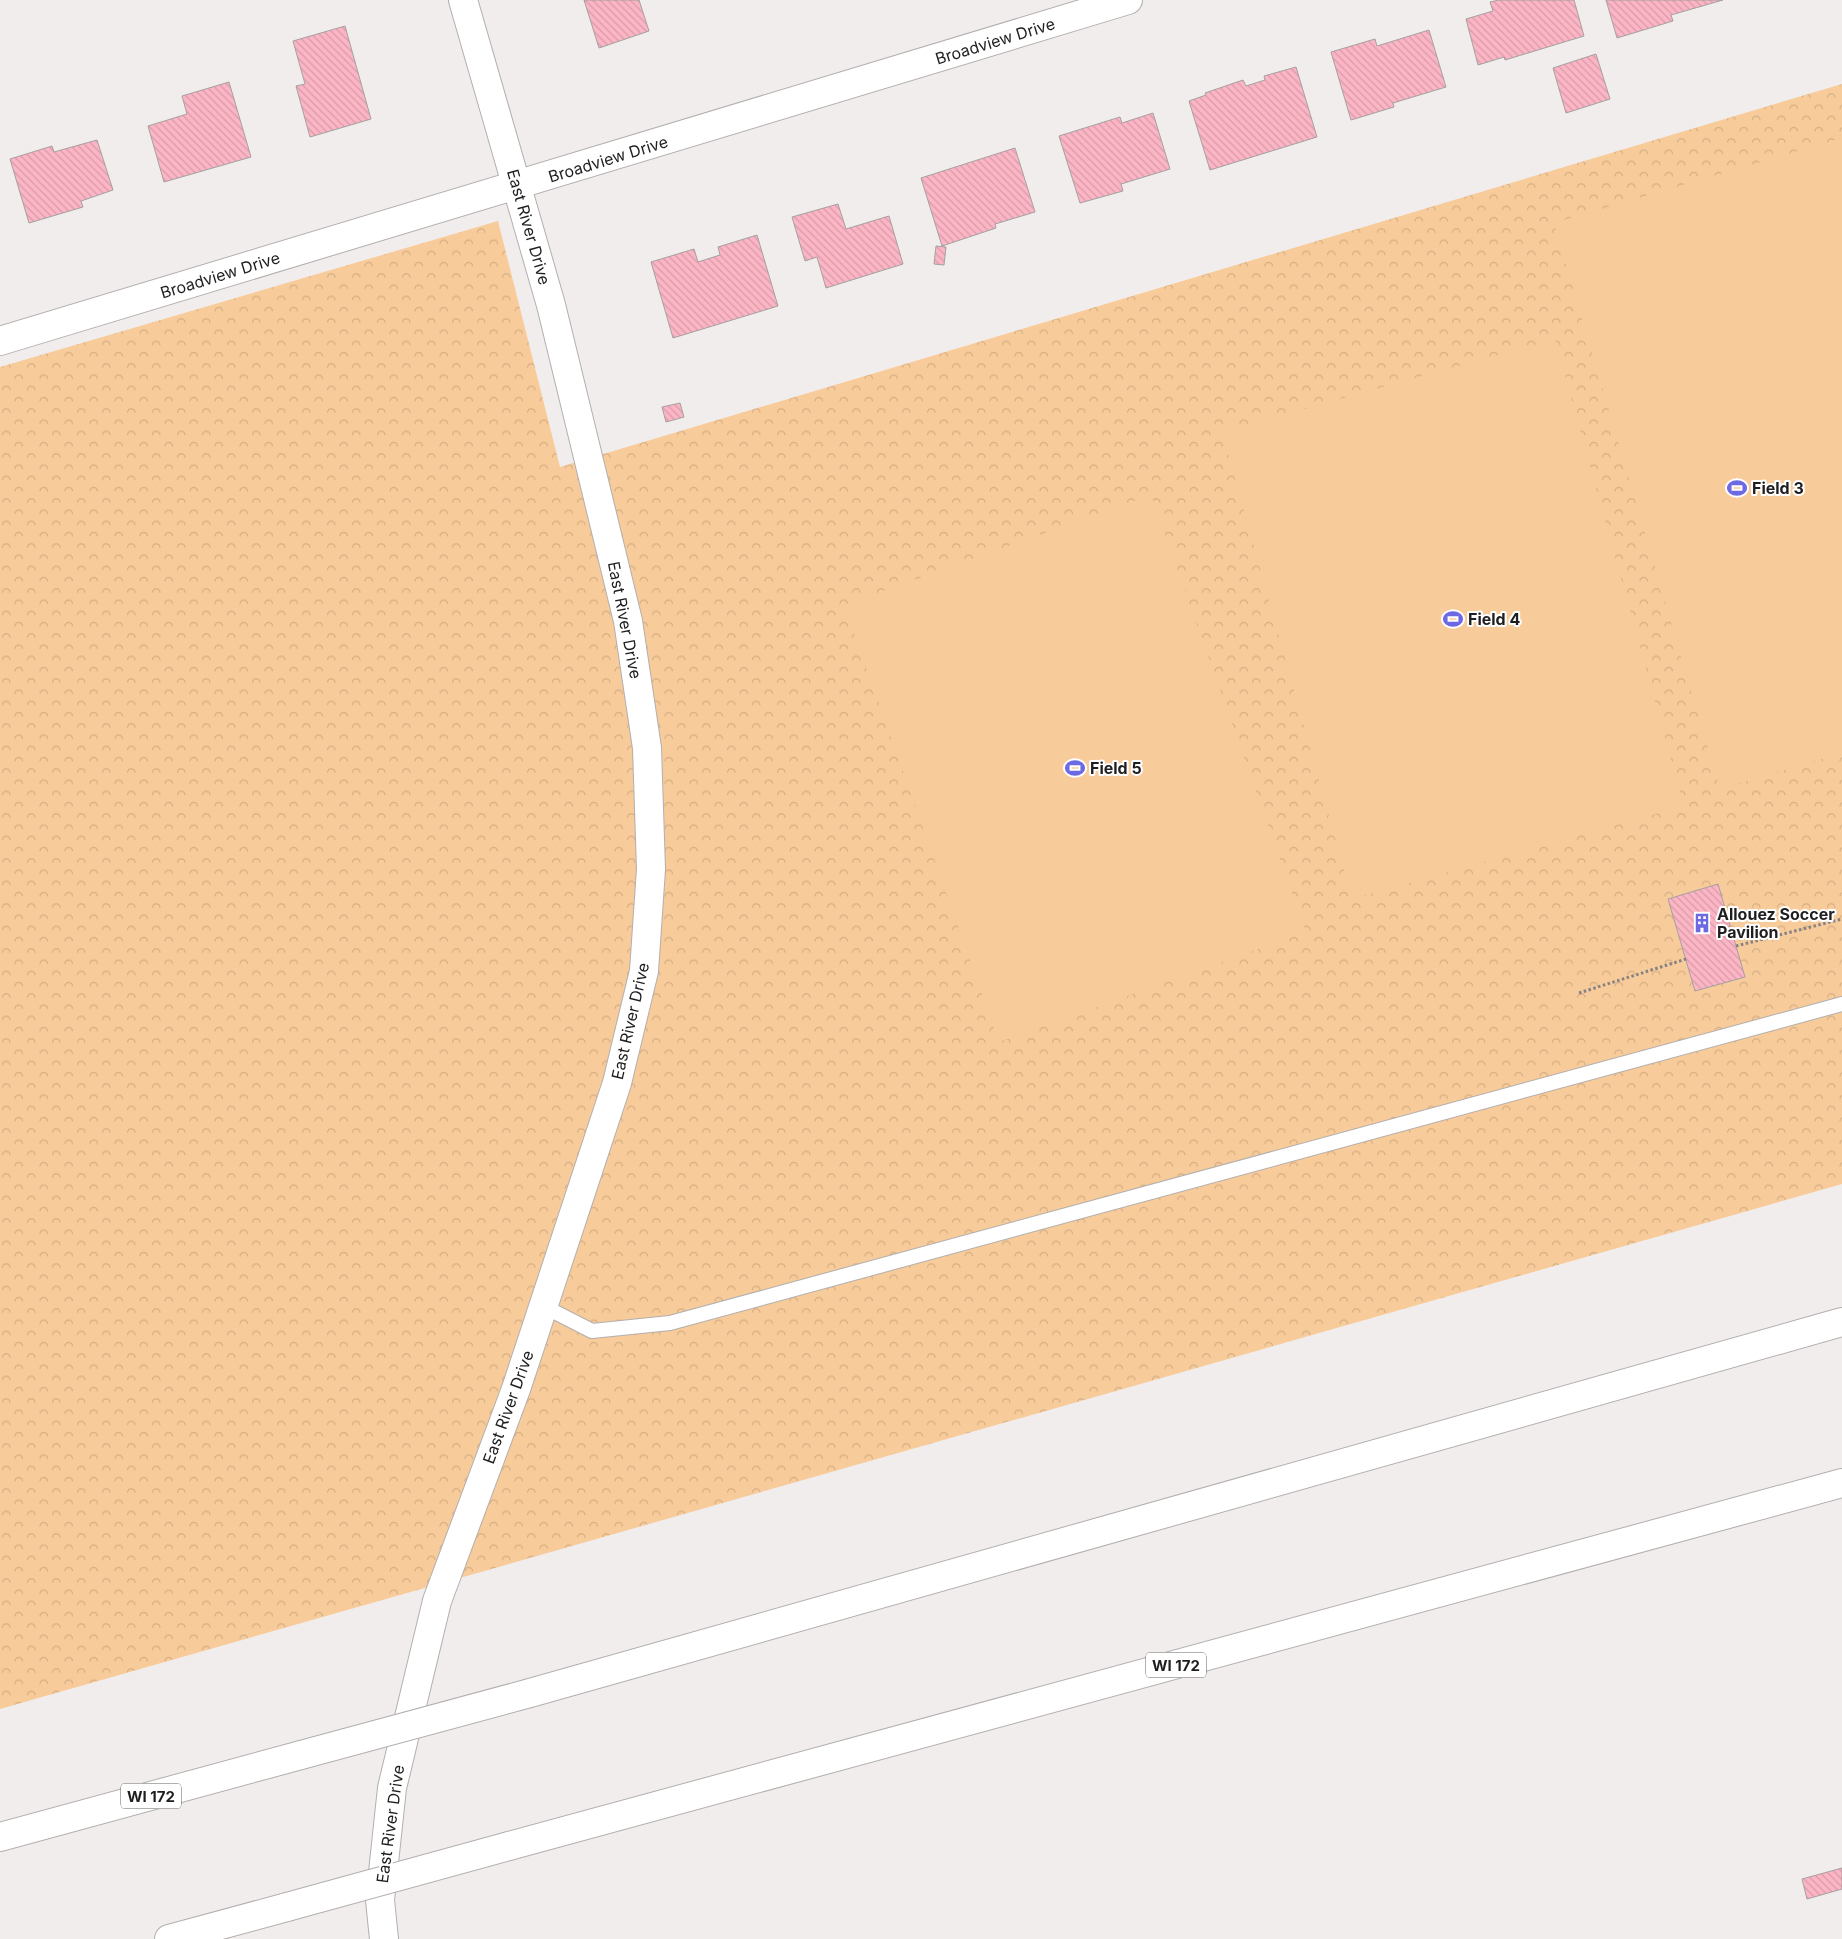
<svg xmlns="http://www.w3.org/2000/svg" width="1842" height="1939" font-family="Inter,sans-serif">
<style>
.park{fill:url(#park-crowns)}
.pitch{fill:#f8cb9a}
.building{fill:url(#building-back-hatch);stroke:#a4a0a1}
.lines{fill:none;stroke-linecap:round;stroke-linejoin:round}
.lane-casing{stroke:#b3afae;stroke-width:16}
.street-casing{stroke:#b3afae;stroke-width:30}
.highway-casing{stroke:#b3afae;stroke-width:30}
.path{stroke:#858282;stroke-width:3;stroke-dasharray:2.5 2.5;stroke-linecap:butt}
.lane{stroke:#fff;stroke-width:14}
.street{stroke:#fff;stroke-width:28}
.highway{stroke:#fff;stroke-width:28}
.highway-bridge-casing{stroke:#b3afae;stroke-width:30;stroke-linecap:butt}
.highway-bridge{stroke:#fff;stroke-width:28}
.labels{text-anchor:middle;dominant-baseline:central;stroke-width:4;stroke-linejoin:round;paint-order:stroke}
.shield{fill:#fff;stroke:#626161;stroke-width:1}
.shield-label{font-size:15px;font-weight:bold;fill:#1f1d1d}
.street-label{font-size:16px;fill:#1f1d1d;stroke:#fff}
.poi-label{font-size:16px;font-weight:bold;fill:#1f1d1d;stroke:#fff;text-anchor:start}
</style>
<defs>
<pattern id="park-crowns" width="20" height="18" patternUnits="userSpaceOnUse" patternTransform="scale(1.25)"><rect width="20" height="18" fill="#f8cb9a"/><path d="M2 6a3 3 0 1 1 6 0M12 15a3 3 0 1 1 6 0" fill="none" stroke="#d4ae84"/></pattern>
<pattern id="building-back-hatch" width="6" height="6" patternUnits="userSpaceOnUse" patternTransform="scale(1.25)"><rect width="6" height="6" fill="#fcb5c4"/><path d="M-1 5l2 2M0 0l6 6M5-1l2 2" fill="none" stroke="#d89ba8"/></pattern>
</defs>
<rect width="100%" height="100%" fill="#f2eded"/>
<polygon class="park" points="1842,84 1842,1184 0,1709 0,367 498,221 560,467"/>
<g class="pitch">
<polygon points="1842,138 1842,753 1720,789 1554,223"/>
<polygon points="1555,339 1684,806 1352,899 1222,432"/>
<polygon points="1151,495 1306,932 999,1042 844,605"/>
</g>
<g class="building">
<polygon points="584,0 639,0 649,31 599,48"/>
<polygon points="1499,0 1574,0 1584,36 1505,60 1504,57 1478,65 1466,19 1493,11 1490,2"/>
<polygon points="1606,0 1723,0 1671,15 1673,21 1617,38"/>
<polygon points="345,26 371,119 310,137 296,86 305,84 293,41"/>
<polygon points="1429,30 1446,87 1393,103 1394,107 1351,120 1331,52 1375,39 1377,46"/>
<polygon points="1596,54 1610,99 1566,113 1553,68"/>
<polygon points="1296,67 1317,137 1210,170 1189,101 1206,95 1205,93 1243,80 1246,86 1265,80 1264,76"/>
<polygon points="229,82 251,157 164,182 148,126 187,114 182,96"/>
<polygon points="1153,113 1170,169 1121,184 1123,191 1080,203 1059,136 1120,117 1122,123"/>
<polygon points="97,140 113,190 81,201 83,207 29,223 10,159 52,146 54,152"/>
<polygon points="1015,148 1035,212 995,224 996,228 942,246 921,178"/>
<polygon points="838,204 846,229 889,216 903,264 826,288 817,257 805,261 792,217"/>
<polygon points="757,235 778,306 673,338 651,262 694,249 698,262 720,255 718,247"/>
<polygon points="936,246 946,247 944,265 934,264"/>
<polygon points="680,403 684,417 666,422 662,407"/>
<polygon points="1718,884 1745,977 1695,991 1668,899"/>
<polygon points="1842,1868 1842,1889 1807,1899 1802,1879"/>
</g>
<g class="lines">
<defs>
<polyline id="lane" points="543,1306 592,1331 670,1323 1842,1004"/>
<g id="street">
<polyline points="0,341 1128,0"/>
<polyline points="384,1939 380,1900 392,1788 437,1601 516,1389 617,1083 644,971 651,869 647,748 628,621 551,305 463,0"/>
</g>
<g id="highway">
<polyline points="530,1693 1842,1322"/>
<polyline points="0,1837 301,1755"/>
<polyline points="509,1846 1842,1483"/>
<polyline points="169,1939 287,1907"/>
</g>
</defs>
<use href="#lane" class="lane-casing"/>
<use href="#street" class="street-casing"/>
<use href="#highway" class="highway-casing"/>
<g class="path">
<polyline points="1736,946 1842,919"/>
<polyline points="1579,993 1686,959"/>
</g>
<use href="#lane" class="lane"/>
<use href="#street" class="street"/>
<use href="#highway" class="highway"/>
<defs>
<g id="highway-bridge">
<polyline points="301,1755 530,1693"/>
<polyline points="287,1907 509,1846"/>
</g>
</defs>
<use href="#highway-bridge" class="highway-bridge-casing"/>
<use href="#highway-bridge" class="highway-bridge"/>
</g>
<defs>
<symbol id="stadium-bare" viewBox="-9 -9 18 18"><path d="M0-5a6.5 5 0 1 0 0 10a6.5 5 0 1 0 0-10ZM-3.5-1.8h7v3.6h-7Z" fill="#6c69e3" stroke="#fff" stroke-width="2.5" paint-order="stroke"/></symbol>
<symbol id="building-bare" viewBox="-9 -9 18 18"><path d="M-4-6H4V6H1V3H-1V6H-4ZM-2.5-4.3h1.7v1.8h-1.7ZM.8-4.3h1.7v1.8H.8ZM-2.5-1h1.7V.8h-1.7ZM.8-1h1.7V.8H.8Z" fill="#6c69e3" stroke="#fff" stroke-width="2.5" paint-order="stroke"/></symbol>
</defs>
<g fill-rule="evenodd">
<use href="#stadium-bare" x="1723" y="474" width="28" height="28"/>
<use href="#stadium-bare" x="1439" y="605" width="28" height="28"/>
<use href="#stadium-bare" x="1061" y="754" width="28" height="28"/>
<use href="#building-bare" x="1688" y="909" width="28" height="28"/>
</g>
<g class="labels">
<g class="shield">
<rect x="1146" y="1652.5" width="60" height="25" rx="4"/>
<rect x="121" y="1783.5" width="60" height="25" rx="4"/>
</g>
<g class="shield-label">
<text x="1176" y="1665">WI 172</text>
<text x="151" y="1796">WI 172</text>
</g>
<g class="street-label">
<text transform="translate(995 41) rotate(-17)">Broadview Drive</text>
<text transform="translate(608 159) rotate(-17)">Broadview Drive</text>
<text transform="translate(529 227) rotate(74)">East River Drive</text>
<text transform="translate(220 275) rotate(-17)">Broadview Drive</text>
<text transform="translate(625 620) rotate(79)">East River Drive</text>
<text transform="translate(630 1021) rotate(-77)">East River Drive</text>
<text transform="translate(508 1407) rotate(-70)">East River Drive</text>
<text transform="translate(390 1824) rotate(-82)">East River Drive</text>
</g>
<g class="poi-label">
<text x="1752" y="488">Field 3</text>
<text x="1468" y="619">Field 4</text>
<text x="1090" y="768">Field 5</text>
<text x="1717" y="914">Allouez Soccer<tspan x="1717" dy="18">Pavilion</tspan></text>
</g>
</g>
</svg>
